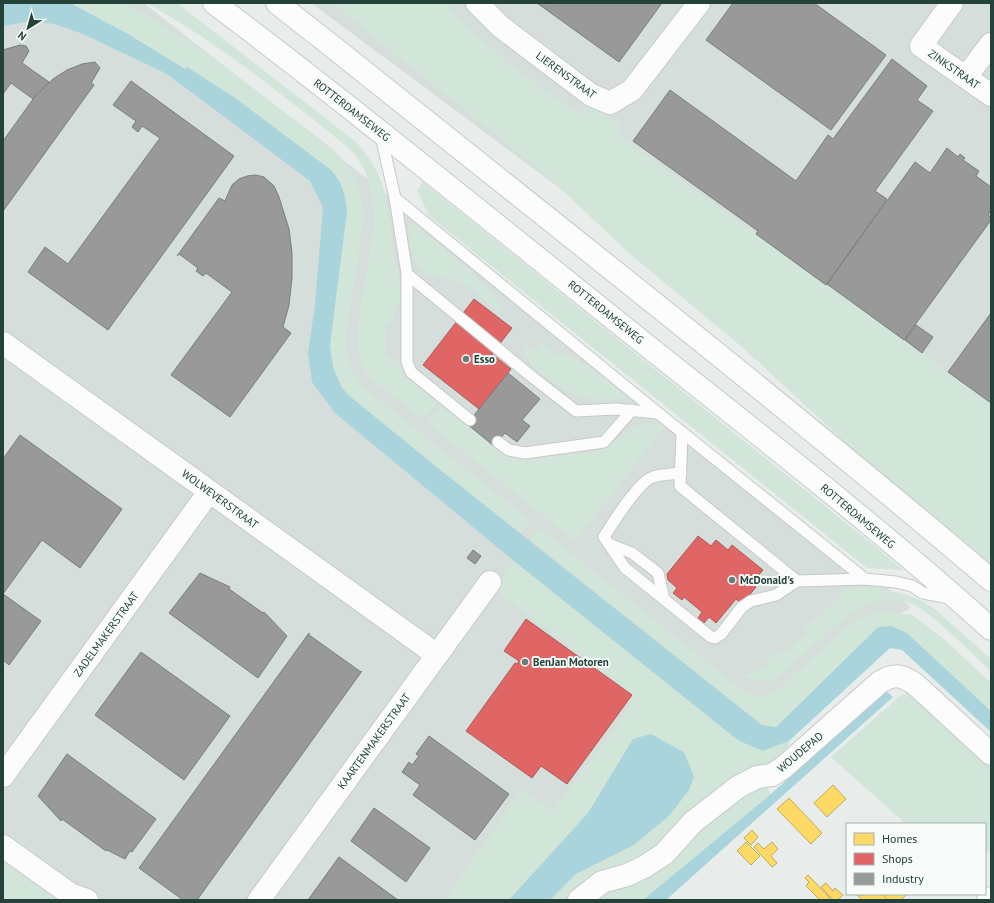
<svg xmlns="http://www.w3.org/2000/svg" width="994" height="903" font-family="'PT Sans',sans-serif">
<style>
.built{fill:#d6dedb}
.green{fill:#d1e6d8}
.water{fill:#a9d4db}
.homes{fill:#ffd966;stroke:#bdac59}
.shops{fill:#e06666;stroke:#a85b59}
.industry{fill:#999;stroke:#767f7c}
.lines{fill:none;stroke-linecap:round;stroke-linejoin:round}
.lane-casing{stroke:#c5cac8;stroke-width:13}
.street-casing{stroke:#c5cac8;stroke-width:24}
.secondary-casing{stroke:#c3cbc8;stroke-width:24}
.lane{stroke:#fcfcfc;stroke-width:11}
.street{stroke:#fcfcfc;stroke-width:22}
.secondary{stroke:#fcfcfc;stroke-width:22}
.poi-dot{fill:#697e78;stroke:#f7fbf9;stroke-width:1.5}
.labels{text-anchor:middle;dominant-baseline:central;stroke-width:4;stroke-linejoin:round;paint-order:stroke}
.street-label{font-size:11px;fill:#24423a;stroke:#f7fbf9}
.poi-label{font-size:11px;font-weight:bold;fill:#24423a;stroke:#f7fbf9;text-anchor:start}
</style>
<rect width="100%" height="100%" fill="#e8edeb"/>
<g class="built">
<polygon points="3,3 144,3 911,607 653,779 525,900 3,900"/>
<polygon points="311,3 991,3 991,520 955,482"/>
</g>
<g class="green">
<path d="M70,3H123L155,20L218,61L334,150C356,174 364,191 363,224L346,334V345L347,355L353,374L363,387L526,517L528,524L522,534L434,465L355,400L347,394L337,377L333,367L330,345L347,211L344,192L336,176L331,170L235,97L187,67L185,70L128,34Z"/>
<path d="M147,3H177L355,141C389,178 387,203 393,250C395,263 398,276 400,289V304L395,305L394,322H386L385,356L389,357L391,363L399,360L406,372L439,400L424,418H421L370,378L361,363L359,354L357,334L374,224C374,195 370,171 350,149C285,97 220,44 147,3Z"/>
<polygon points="332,3 453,3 448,8 483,42 518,71 580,115 588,104 620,126 617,132 622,136 621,137 991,403 991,564 848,445 742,347 631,255 546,175"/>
<polygon points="423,182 877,548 903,570 867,568 429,216 417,190"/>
<path d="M411,224H414L477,277L492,293L499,305L503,308L500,314C488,304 472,287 459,281C451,278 443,278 435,276C411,271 411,246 408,227Z"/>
<path d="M524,343L534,352L542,343L557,356L563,353L588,366L626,395V399C591,401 575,400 547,378C532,366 527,363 524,343Z"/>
<path d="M445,404L454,409L451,413L493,447C503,448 511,455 522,458L593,452C623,444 630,414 665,426L575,541L430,425L429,421L442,406Z"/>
<polygon points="542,530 747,694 761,696 778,690 854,621 878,611 912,615 944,639 991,683 991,711 907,633 878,627 776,727 762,725 530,539 537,532"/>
<polygon points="514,561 739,741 763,751 789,741 787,756 662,847 574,900 550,900 576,874 634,845 669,816 633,739 588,813 509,900 444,900 522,790 552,811 613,732 635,696 494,589"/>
<path d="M869,587L904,594L920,600L936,610L991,659V671C970,652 950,631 928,614C886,581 854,609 822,637C807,651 792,664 777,678C765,683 754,682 743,676L768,666L765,663L778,651L782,655L807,633L804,629L843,594L842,588Z"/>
<polygon points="908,692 920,701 991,767 991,849 985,854 985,824 906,824 831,757 899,697"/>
<polygon points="763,782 771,794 643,900 581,900 709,813"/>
<polygon points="3,859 60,900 3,900"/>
</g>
<g class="water">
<path d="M3,3H70L128,34L185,69L187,67L235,98L331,170C342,182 346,195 347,211L330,345L333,367L341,386L347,394L434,465L762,725L776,727L878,627L891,626L907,633L991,711V732L902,650L890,648L789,741L763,751L739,741L514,561L335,413L312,382L308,353L315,305L323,207L310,181L167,74L83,34L55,24L32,21L3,26Z"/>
<polygon points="886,691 893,697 666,900 643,900 771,794"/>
<polygon points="651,734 684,752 694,777 689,790 669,816 634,845 576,874 550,900 509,900 588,813 633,739"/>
</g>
<g class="homes">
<polygon points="833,785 846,799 827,817 814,803"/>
<polygon points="789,798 822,833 811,844 777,809"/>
<polygon points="752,830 758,837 751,845 744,838"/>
<polygon points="746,842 760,856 751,865 737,851"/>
<polygon points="772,842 778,849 771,856 777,863 772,867 754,847 758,843 764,849"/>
<polygon points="808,875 830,898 827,900 820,900 806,886 809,882 805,878"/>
<polygon points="826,883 833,891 835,888 843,895 838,900 833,900 821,887"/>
<polygon points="882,894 888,900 862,900 857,895"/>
<polygon points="882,894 907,894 901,900 888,900"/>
</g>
<g class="shops">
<polygon points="474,299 512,328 492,354 511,369 479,409 423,365"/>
<polygon points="698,536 711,546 716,540 728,550 732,545 763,570 752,583 756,587 742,604 736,599 716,623 709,617 704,623 698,618 702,612 684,597 682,600 673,593 677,588 668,580 667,574"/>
<polygon points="526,619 632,695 567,784 541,766 532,778 466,731 515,663 517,664 519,661 504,651"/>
</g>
<g class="industry">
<polygon points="537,3 662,3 619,62"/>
<polygon points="733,3 814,3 886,55 831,130 706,40"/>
<polygon points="20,45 26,46 29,51 22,63 49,82 33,99 11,83 3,94 3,50"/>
<polygon points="892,59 927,86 917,100 933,111 875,191 887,199 826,285 756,234 758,231 633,141 670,90 796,181 828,135 833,139"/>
<polygon points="95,62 100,68 91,83 94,85 3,211 3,141 36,95 53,79 67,70 82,64"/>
<polygon points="131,81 234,156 108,330 28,272 45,247 68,264 160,138 142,126 138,132 132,127 136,121 113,105"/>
<polygon points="947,148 958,157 960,154 965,158 963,160 979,171 976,176 991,187 991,210 988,215 991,217 991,220 904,340 827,284 915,162 930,173"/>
<polygon points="256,175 264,177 274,186 279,197 289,229 292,253 292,278 289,305 283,327 291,333 230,417 171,375 232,292 206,273 203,276 196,271 198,268 179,254 177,256 219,198 225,201 232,185 239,179 247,176"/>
<polygon points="991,313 991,403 948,372"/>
<polygon points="916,325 933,337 922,353 905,340"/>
<polygon points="508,373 540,399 522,420 530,426 517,442 505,433 494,446 467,424"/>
<polygon points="20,435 122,509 80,568 42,540 3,594 3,459"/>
<polygon points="473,550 481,556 475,564 467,558"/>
<polygon points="200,573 230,587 229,589 263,613 264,612 287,636 258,678 169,613"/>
<polygon points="3,594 41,621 9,665 3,660"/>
<polygon points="309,633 309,635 361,672 362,671 197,900 183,900 139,868"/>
<polygon points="141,652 230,716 184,780 95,715"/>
<polygon points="429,736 509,794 475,840 413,795 420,785 402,772 409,762 412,765 419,756 416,754"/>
<polygon points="67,754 156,819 132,852 130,851 125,859 107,850 106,851 62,819 61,821 38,796"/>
<polygon points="374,808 430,848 406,882 351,841"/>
<polygon points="339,857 398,900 308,900"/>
</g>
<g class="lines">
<defs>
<g id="lane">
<polyline points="381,136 395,198 658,413 865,579 896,582 912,586 923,593 950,598"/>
<polyline points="395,198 407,274 531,376 576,411 616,409 658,413"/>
<polyline points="407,274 407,362 411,372 470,420"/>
<polyline points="682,433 680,486 797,581 865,579"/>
<polyline points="498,442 509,450 525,453 604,442 632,410"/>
<path d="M681,473C672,474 661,474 653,477C639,481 612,524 604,537L625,568L711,637L715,638L721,634L742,607L751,601L776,595L797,581"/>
<polyline points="609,544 632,553 658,573 664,599"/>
</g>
<g id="street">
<polyline points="477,3 501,27 591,95 610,103 632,90 699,3"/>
<polyline points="952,3 921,46 991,95"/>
<polyline points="966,77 991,44"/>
<polyline points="3,343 437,655"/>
<polyline points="3,776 209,492"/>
<polyline points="3,846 70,894 87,900"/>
<polyline points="259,900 490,582"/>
<path d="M579,900L602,882L627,875L644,867L664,854L693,822L738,787L757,777L772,775L784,767L880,682C895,673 901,675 915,684L991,754"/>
<polyline points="988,900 991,898"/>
</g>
<g id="secondary">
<path d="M214,3C357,111 495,224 635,336C755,432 877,526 991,629"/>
<path d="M277,3L333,47C553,223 776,397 991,580"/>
</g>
</defs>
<use href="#lane" class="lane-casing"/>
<use href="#street" class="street-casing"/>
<use href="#secondary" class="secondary-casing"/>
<use href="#lane" class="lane"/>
<use href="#street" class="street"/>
<use href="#secondary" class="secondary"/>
</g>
<g class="poi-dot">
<circle cx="466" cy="359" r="4"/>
<circle cx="732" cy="580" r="4"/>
<circle cx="525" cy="662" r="4"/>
</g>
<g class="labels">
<g class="street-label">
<text transform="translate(954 69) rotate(35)">ZINKSTRAAT</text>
<text transform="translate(566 75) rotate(36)">LIERENSTRAAT</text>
<text transform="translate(352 110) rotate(38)">ROTTERDAMSEWEG</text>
<text transform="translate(606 312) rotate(39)">ROTTERDAMSEWEG</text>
<text transform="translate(220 499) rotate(36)">WOLWEVERSTRAAT</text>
<text transform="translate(858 516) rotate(40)">ROTTERDAMSEWEG</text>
<text transform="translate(106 634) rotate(-54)">ZADELMAKERSTRAAT</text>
<text transform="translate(374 741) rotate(-54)">KAARTENMAKERSTRAAT</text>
<text transform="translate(800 752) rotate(-40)">WOUDEPAD</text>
</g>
<g class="poi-label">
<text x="474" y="359">Esso</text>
<text x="740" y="580">McDonald's</text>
<text x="533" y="662">BenJan Motoren</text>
</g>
</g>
<rect width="994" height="903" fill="none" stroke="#24423a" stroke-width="8"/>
<rect x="846" y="823" width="140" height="72" fill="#f7fbf9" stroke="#a3b1ad"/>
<rect x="854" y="833" width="20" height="12" fill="#ffd966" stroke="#a3b1ad"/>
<text x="882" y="843" font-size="12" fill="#24423a">Homes</text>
<rect x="854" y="853" width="20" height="12" fill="#e06666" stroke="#a3b1ad"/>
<text x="882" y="863" font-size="12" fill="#24423a">Shops</text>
<rect x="854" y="873" width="20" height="12" fill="#999999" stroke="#a3b1ad"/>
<text x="882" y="883" font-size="12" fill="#24423a">Industry</text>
<g transform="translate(28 28) rotate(217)" stroke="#f7fbf9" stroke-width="3" paint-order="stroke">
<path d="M0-3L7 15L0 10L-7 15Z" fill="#24423a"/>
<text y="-6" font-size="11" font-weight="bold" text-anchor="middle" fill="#24423a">N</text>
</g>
</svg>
